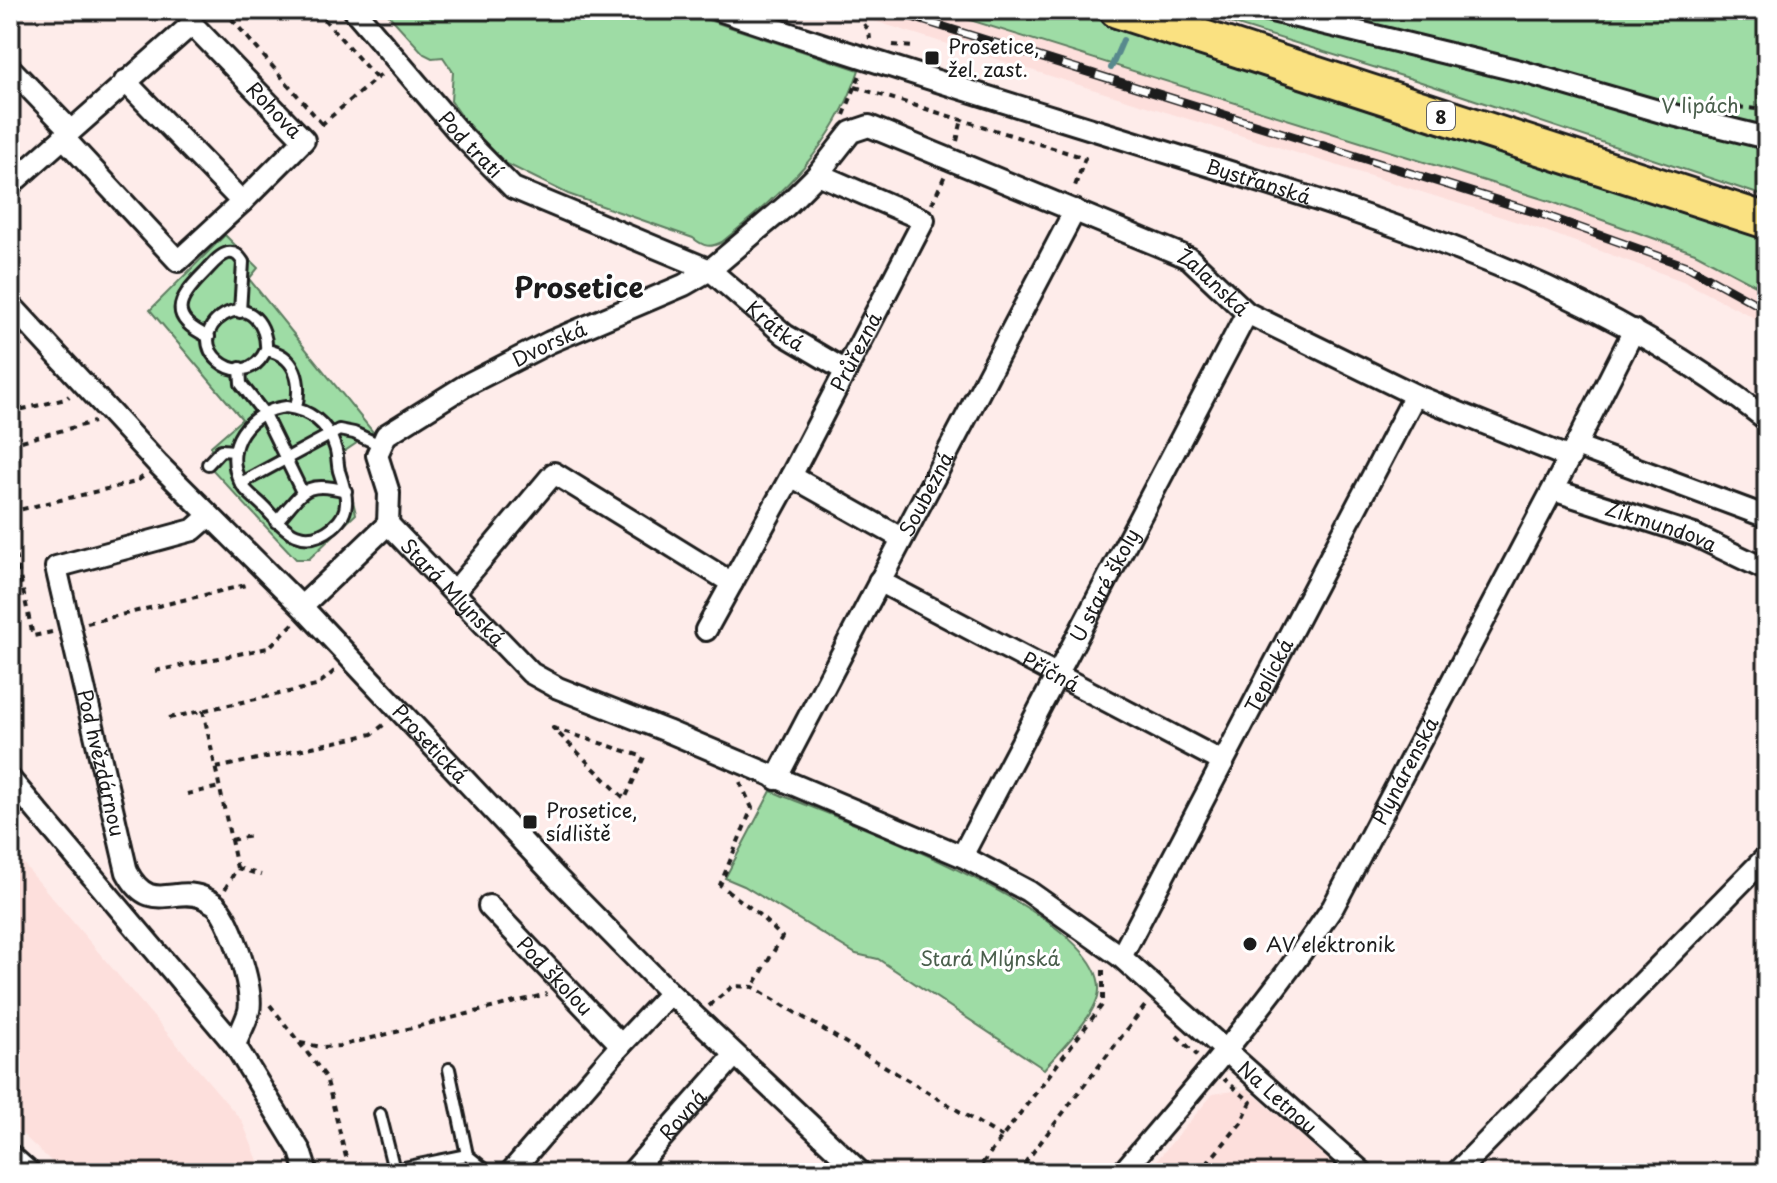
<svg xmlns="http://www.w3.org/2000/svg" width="1777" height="1183" font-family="'Playpen Sans',sans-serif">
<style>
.built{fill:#fddfdc}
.green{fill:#9edca5;stroke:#5d7c60;stroke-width:2}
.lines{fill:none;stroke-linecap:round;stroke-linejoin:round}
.stream{stroke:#58898d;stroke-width:6}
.lane-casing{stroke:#1c1c1c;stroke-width:16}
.street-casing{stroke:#1c1c1c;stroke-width:26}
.primary-casing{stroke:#1c1c1c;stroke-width:40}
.path{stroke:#1c1c1c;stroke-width:4;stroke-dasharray:6 6;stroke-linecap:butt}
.lane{stroke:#fff;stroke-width:10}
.street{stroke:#fff;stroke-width:20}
.primary{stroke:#fae181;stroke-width:34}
.rail-casing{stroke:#1c1c1c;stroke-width:9}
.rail{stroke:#fff;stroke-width:6;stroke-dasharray:18;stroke-linecap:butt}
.poi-dot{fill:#1c1c1c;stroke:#fff;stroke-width:3}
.labels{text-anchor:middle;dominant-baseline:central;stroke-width:6;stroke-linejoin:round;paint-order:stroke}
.shield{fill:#fff;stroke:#606060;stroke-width:2}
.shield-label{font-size:18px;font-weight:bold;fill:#1c1c1c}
.poi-label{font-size:20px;fill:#1c1c1c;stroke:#fff;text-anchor:start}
.park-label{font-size:20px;fill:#4a5f4c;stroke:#fff}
.street-label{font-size:20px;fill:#1c1c1c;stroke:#fff}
.district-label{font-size:28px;font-weight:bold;fill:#1c1c1c;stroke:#fff}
</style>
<rect width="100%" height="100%" fill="#feecea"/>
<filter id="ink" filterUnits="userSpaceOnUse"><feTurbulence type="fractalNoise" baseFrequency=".0125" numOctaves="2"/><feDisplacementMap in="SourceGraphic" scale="16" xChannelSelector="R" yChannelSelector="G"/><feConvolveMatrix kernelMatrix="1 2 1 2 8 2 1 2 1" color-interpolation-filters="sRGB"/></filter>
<g filter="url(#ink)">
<g class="built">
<polygon points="839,10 938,10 1549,201 1695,253 1767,291 1767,328 1751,316 1683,281 1540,229"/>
<polygon points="10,848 242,1121 263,1173 64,1173 10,1123"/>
<polygon points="1248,1089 1343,1173 1146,1173 1213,1094"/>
</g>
<g class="green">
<path d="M384,10H678L859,70C833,149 784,191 722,242C710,248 704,247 693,238L568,194L505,163L466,122L451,101L453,72L443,57L432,58L424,54Z"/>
<polygon points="938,10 1070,10 1441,134 1729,220 1767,238 1767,291 1695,253 1549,201"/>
<polygon points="1189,10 1767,10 1767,197 1415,80"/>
<polygon points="225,235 258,268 249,279 373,432 342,453 356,514 309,559 296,559 210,467 211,446 242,419 150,310"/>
<path d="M771,791C834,817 1103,912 1099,990C1098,1014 1060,1050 1044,1069L878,959L856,954L744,886L725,878Z"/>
</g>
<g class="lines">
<polyline class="stream" points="1111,68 1123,40"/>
<defs>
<g id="lane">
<path d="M209,337C168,318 176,301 204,273C211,266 219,255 228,253C236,252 239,256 243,262L240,312"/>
<path d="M266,350C243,399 178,343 224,315C249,300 268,326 266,350C296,355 302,381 296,408"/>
<polyline points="240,368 241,384 263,412 302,492"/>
<path d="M286,407C309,410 328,423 335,447C338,455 337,463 339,471C346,492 353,511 333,527C304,550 285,531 266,509C258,500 246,493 240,482C222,446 249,411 286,407Z"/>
<polyline points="208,464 221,450 235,451"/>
<polyline points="241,483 339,430 354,433 380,445"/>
<path d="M276,522C302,494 303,479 346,491"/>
<polyline points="449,1069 467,1155"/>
<polyline points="380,1114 394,1170 467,1155 489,1173"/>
</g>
<g id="street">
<path id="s1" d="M354,10L461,135L513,188L710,270L785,335L846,371"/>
<path id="s2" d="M719,10C879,65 1042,113 1204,164C1404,226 1600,287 1767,420"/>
<polyline points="1268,10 1520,71 1665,113 1767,138"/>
<polyline points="10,68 70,130"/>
<polyline points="125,81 242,202"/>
<path id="s3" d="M10,185L192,24L304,140L242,202L178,261L63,137"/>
<path id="s4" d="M10,304L158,464L306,611L556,877L670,993L861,1173"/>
<polyline points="1576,446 1767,517"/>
<polyline points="791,476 901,538"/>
<path id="s5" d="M1553,490L1694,535L1767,570"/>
<path id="s6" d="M209,516L193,530L56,567L127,872C150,915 173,886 202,897C206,899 214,903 217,906C232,923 254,989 249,1011C246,1022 239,1034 235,1045"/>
<path id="s7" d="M388,524L389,493L377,455L386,435L466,385L550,342L684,285L710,270L786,206L818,174L851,132L869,126L1189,258L1247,313L1415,395L1570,458"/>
<path id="s8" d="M388,524L531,673L558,688L667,731L962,856L1028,891L1121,957L1363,1173"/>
<path id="s9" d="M879,581L1223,762"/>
<polyline points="455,591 554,473 732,583"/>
<polyline points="302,606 388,524"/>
<path id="s10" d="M706,630L791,476L924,220L818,174"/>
<polyline points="10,779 235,1045 300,1151 307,1173"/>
<path id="s11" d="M776,779L1075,210"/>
<path id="s12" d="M962,856L1247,313"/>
<path id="s13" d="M489,906L621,1045"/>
<path id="s14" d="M1121,957L1415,395"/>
<polyline points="10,1155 30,1173"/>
<polyline points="510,1173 621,1045 670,993"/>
<path id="s15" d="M631,1173L735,1055"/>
<path id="s16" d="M1122,1173C1197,1086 1269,1002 1333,907L1573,451L1634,330"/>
<polyline points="1456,1173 1767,856"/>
</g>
<polyline id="primary" points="1117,10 1767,221"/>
</defs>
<use href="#lane" class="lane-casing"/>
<use href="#street" class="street-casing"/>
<use href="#primary" class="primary-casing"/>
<g class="path">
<polyline points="224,10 322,124"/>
<polyline points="316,10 376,78"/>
<polyline points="857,14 869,31 870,39"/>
<polyline points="893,45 914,47"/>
<polyline points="855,87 1085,158 1074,189"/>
<polyline points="1726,106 1767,110"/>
<polyline points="844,115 860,75"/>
<polyline points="321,125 384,72"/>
<polyline points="957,141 962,119"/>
<polyline points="932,204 945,175"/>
<polyline points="10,350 22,345"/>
<polyline points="10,412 66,399 69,396"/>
<polyline points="10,444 94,422"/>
<polyline points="10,512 136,482 144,476"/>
<polyline points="10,532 33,636 52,632"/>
<polyline points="87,623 250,584"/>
<polyline points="155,671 268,648 293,624"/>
<polyline points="203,710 237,868 225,889"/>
<polyline points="169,718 316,686 337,669"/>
<polygon points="553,728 644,757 625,799"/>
<polyline points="216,768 372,734 386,723"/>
<polyline points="740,782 752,808 720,885 756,912 782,937 753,987"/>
<polyline points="187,794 220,787"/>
<polyline points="231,840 251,836"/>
<polyline points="237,868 261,875"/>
<polyline points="270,1005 326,1077 350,1173"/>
<polyline points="709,1006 733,986 753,987 1002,1137"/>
<polyline points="1177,1036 1197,1055"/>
<polyline points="300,1043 322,1047 340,1046 547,994"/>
<polyline points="981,1165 992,1173"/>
<polyline points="975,1173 1103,1004 1103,967"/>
<polyline points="1017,1173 1145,1006"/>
<polyline points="1199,1173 1241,1123 1251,1102 1224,1079"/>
</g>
<use href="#lane" class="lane"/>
<use href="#street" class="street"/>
<use href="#primary" class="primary"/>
<defs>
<polyline id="rail" points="890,10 1544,215 1689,267 1767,310"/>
</defs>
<use href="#rail" class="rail-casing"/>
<use href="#rail" class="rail"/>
</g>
</g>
<g class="poi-dot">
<rect x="924" y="50" width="16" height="16" rx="4"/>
<rect x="522" y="814" width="16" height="16" rx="4"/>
<circle cx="1250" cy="944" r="8"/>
</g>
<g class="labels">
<rect class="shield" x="1427" y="102" width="28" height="28" rx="6"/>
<g class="shield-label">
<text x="1441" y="116">8</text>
</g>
<g class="poi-label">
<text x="948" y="46">Prosetice,<tspan x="948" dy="23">žel. zast.</tspan></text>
<text x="546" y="810">Prosetice,<tspan x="546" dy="23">sídliště</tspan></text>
<text x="1266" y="944">AV elektronik</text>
</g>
<g class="park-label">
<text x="1700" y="105">V lipách</text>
<text x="990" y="958">Stará Mlýnská</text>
</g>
<g class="street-label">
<text stroke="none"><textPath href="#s3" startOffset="362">Rohová</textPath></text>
<text stroke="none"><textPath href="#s1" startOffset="178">Pod tratí</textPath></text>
<text stroke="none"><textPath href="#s2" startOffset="566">Bystřanská</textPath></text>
<text stroke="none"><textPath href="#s7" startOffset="1054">Žalanská</textPath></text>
<text stroke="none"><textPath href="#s1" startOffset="538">Krátká</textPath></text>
<text stroke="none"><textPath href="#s7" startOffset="280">Dvorská</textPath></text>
<text stroke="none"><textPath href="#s10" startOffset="316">Průřezná</textPath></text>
<text stroke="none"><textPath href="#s11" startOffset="322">Souběžná</textPath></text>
<text stroke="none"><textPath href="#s5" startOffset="114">Zikmundova</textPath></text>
<text stroke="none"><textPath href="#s12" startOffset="306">U staré školy</textPath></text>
<text stroke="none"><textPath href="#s8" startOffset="94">Stará Mlýnská</textPath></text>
<text stroke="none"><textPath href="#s9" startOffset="194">Příčná</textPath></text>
<text stroke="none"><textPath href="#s14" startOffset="318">Teplická</textPath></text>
<text stroke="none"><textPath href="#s4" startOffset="608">Prosetická</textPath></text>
<text stroke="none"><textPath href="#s6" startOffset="364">Pod hvězdárnou</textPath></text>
<text stroke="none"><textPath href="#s16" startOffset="494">Plynárenská</textPath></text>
<text stroke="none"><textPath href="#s13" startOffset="96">Pod školou</textPath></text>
<text stroke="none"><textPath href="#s8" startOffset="1074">Na Letnou</textPath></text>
<text stroke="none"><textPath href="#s15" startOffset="78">Rovná</textPath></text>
</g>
<g class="district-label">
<text x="579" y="286">Prosetice</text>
</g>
</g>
<rect width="1777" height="1183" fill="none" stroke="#fff" stroke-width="40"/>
<rect x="20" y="20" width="1737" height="1143" fill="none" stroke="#1c1c1c" stroke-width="3" filter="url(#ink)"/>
</svg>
